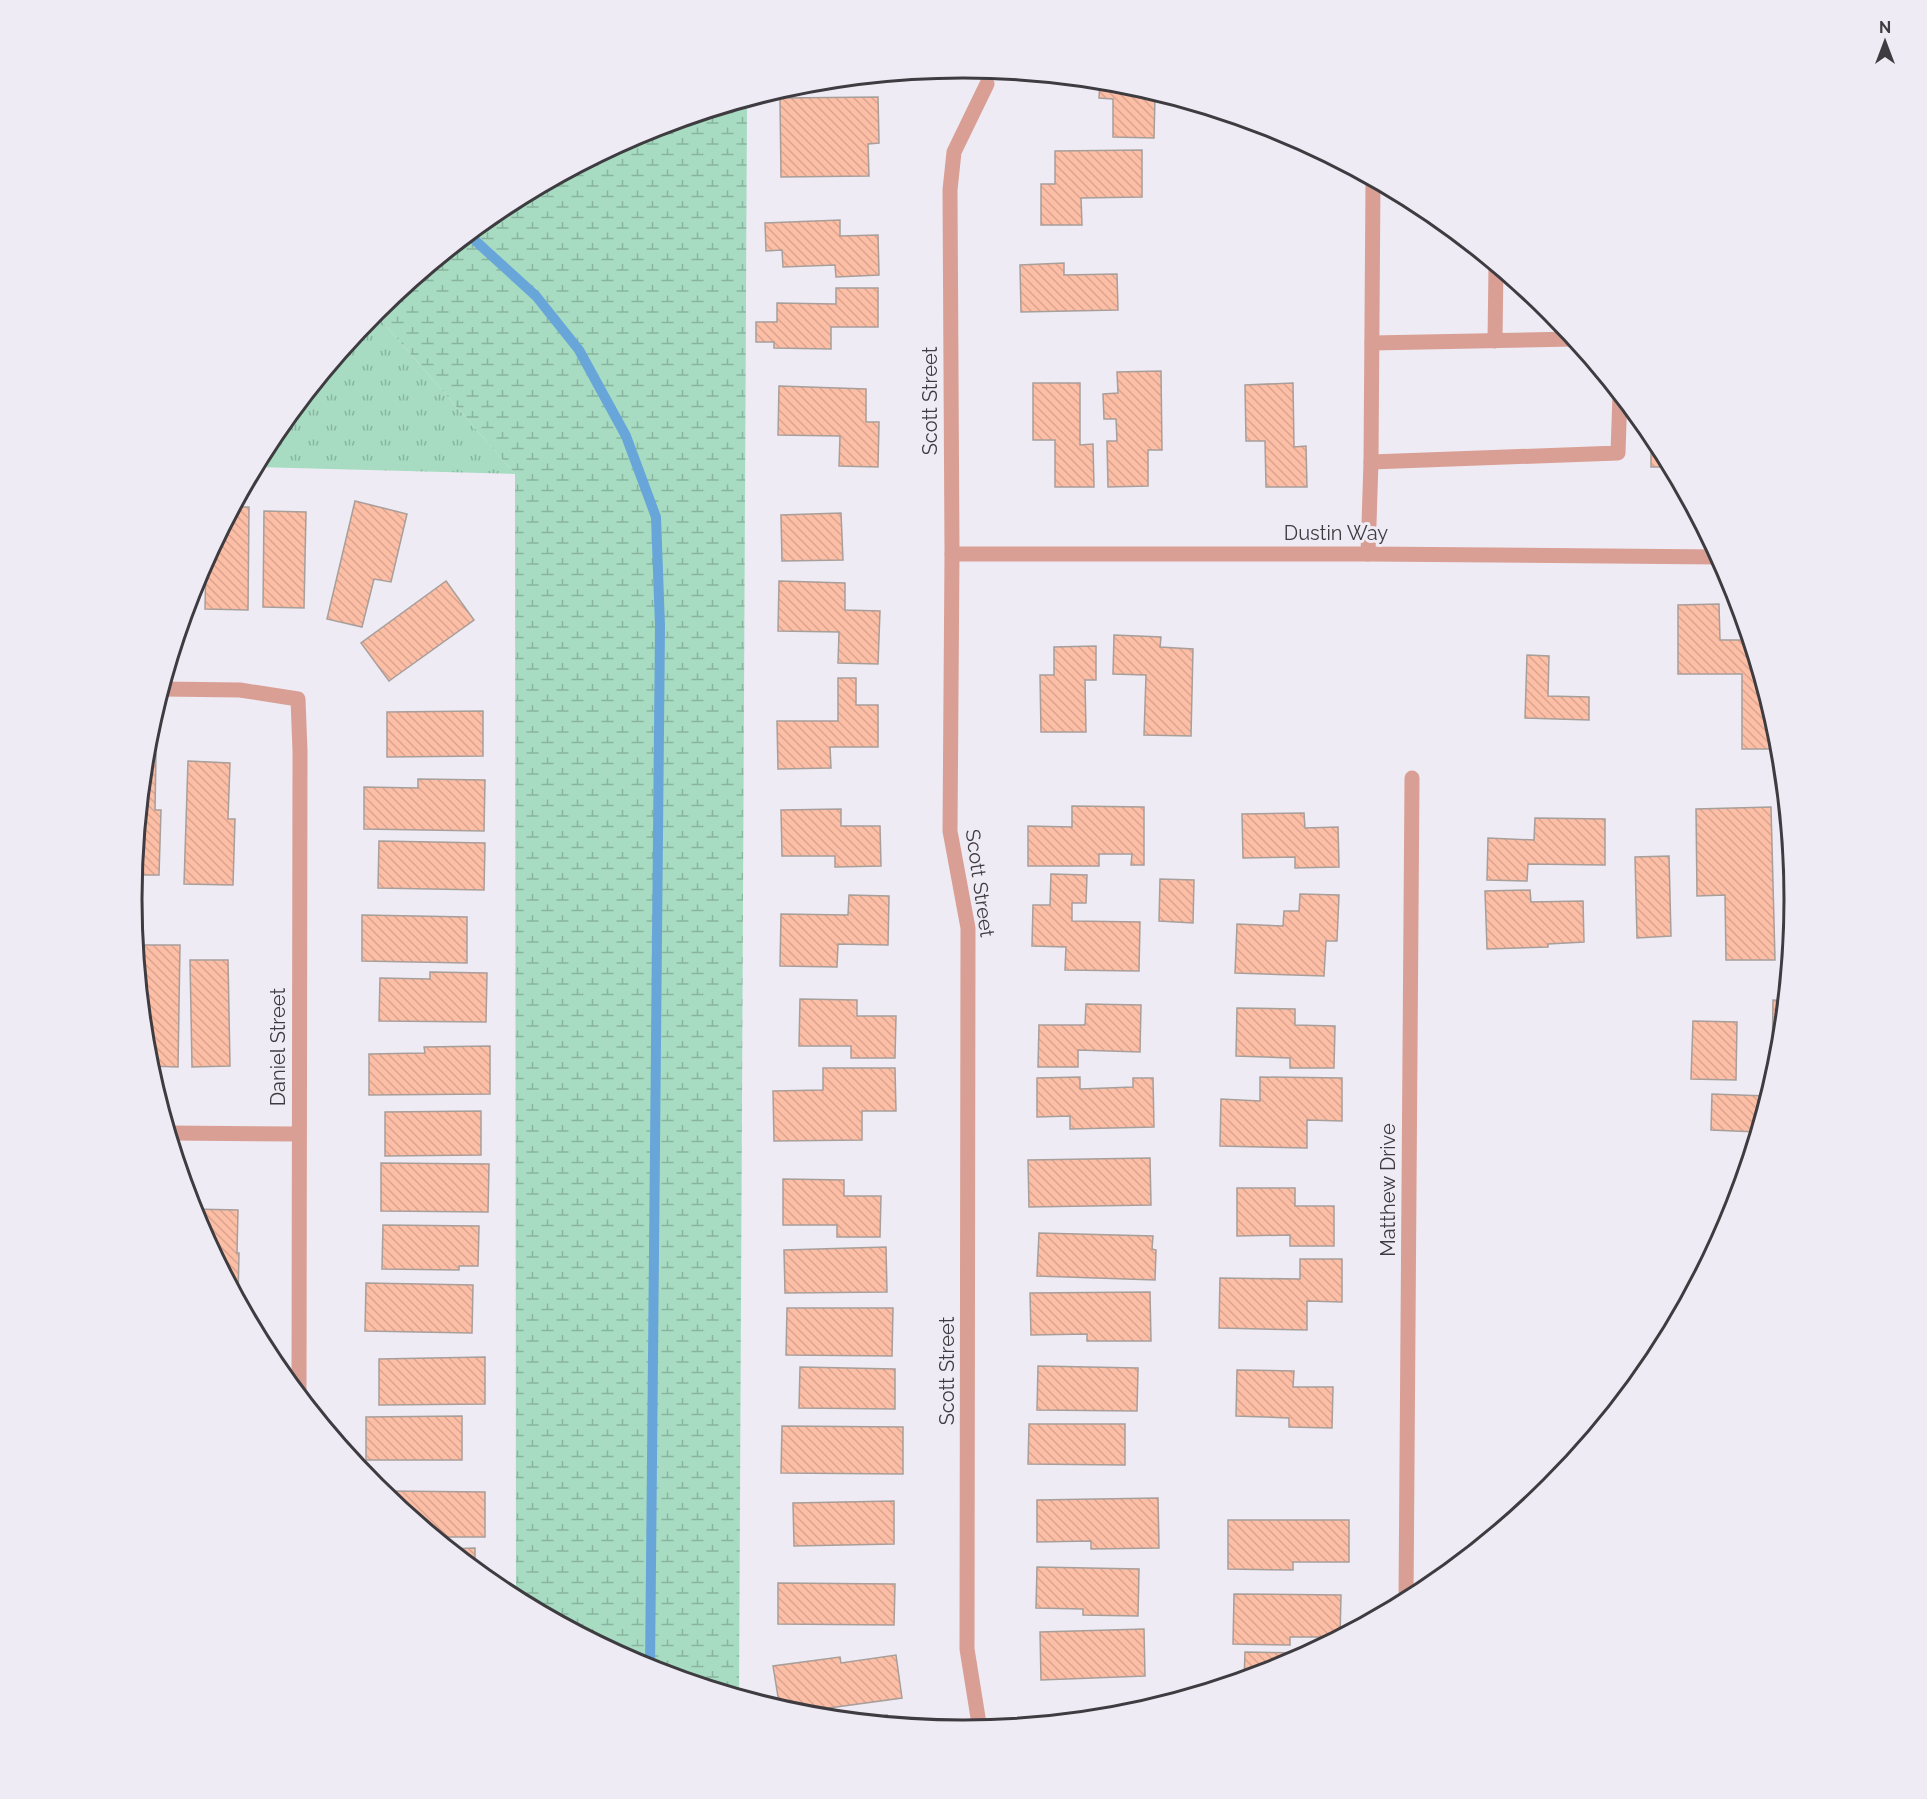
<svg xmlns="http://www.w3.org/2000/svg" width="1927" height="1799" font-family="Raleway,sans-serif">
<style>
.grass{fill:url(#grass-tufts)}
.wetland{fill:url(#wetland-marsh)}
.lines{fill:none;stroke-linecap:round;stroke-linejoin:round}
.stream{stroke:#68a6da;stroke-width:10}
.building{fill:url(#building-back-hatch);stroke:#a89e9a;stroke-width:1.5}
.minor{stroke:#da9f94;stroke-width:15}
.labels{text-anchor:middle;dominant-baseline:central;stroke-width:6;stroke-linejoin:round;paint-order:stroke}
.street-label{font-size:20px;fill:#3e3c40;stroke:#eeebf4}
.rim{fill:none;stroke:#3e3c40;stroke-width:3}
</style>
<defs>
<pattern id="grass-tufts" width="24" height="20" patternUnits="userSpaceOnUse" patternTransform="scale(1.5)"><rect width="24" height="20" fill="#a7dcc2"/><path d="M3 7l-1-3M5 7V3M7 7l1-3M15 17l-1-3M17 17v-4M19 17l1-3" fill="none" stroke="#89b49f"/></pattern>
<pattern id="wetland-marsh" width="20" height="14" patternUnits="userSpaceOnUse" patternTransform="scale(1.5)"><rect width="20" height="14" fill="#a7dcc2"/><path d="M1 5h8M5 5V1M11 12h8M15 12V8" fill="none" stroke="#89b49f"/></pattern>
<pattern id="building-back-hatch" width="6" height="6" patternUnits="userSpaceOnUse" patternTransform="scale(1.5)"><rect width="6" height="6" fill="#fdbea6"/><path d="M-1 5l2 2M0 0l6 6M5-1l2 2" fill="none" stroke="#daa490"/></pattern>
</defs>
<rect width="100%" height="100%" fill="#eeebf4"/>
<polygon class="grass" points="374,312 515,474 256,467 272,437"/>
<polygon class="wetland" points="747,100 739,1697 645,1668 516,1599 515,474 374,312 502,208 645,131"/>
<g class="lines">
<polyline class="stream" points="469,235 536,296 579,350 626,436 656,517 660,626 650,1670"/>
</g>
<g class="building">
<polygon points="879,76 879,79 843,79"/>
<polygon points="1100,81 1126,84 1144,89 1144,95 1155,96 1154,138 1113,137 1113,99 1099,98"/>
<polygon points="878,97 879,143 868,144 869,176 781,177 780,98"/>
<polygon points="1142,150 1142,197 1081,198 1082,225 1041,225 1041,184 1055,184 1055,151"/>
<polygon points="840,220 840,236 878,235 879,275 836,277 835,265 783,267 782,250 766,251 765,223"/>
<polygon points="1064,263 1064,275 1117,274 1118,310 1021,312 1020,265"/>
<polygon points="836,288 878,288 878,327 831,327 831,349 774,348 774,342 756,342 756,322 777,322 777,303 836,304"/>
<polygon points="1161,371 1162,450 1148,450 1148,486 1108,487 1107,441 1117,441 1116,419 1104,419 1103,394 1118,393 1117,372"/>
<polygon points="1033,383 1080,383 1080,445 1093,444 1094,487 1055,487 1055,440 1033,440"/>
<polygon points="1293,383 1294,447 1306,446 1307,487 1266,487 1265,441 1246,441 1245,385"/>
<polygon points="779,386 866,389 866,422 879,422 878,467 839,466 840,436 778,435"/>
<polygon points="1651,432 1655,438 1671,467 1651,467"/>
<polygon points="355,501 407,514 391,582 374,579 362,627 327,619"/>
<polygon points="235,507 249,507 248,610 205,609 206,561"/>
<polygon points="264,511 306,512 304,608 263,607"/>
<polygon points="841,513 843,560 782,561 781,515"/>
<polygon points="446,581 474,620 389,681 361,643"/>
<polygon points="779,581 845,583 845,610 880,611 878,664 838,663 839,632 778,631"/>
<polygon points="1719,604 1720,640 1750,640 1780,738 1781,749 1742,749 1742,674 1678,674 1678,605"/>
<polygon points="1114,635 1161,637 1160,647 1193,649 1191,736 1144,735 1146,675 1113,674"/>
<polygon points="1096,646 1096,680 1085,680 1086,732 1041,732 1040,675 1054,675 1054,647"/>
<polygon points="1527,655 1549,656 1548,696 1589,697 1589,720 1525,718"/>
<polygon points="838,678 856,678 856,705 878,705 878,747 830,747 831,768 778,769 777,721 838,721"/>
<polygon points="483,711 483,756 387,757 387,712"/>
<polygon points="146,754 156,754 155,810 161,810 159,875 134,875"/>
<polygon points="188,761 230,763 228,819 235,819 233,885 184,884"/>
<polygon points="418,779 485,780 484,831 364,829 364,787 418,788"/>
<polygon points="1072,806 1144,807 1144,865 1131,865 1132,854 1099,854 1099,866 1028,866 1028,826 1072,827"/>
<polygon points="1771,807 1775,960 1726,960 1725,895 1697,896 1696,809"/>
<polygon points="841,809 841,826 880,826 881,866 835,867 835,856 782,856 781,810"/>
<polygon points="1304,813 1305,828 1338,827 1339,867 1295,868 1295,857 1243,858 1242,814"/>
<polygon points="1535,818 1605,819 1605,865 1528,864 1527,881 1487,880 1488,838 1534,840"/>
<polygon points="379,841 485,843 484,890 378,888"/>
<polygon points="1669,856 1671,936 1637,938 1635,857"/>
<polygon points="1051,874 1087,875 1086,903 1072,903 1072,921 1140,922 1139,971 1065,970 1066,947 1032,946 1033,905 1050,905"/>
<polygon points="1160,879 1194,880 1193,923 1159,921"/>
<polygon points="1530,890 1531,902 1583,901 1584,942 1548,944 1548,947 1487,949 1485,891"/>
<polygon points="1300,894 1339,895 1337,941 1326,941 1324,976 1235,973 1237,924 1283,926 1284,911 1299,911"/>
<polygon points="849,895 889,896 888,945 838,944 837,967 780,966 781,914 848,915"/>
<polygon points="362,915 467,917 467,963 362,961"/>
<polygon points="136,945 180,945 178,1067 149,1066"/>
<polygon points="190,960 228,960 230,1066 192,1067"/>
<polygon points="430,972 487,973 486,1022 379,1021 380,978 430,979"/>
<polygon points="800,999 857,1000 857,1016 896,1016 895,1058 851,1058 851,1046 799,1046"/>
<polygon points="1773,1000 1786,1001 1778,1067 1772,1067"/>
<polygon points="1086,1004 1141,1005 1140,1052 1078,1050 1078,1067 1038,1067 1039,1025 1085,1025"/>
<polygon points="1237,1008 1295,1009 1295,1025 1335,1026 1334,1068 1290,1068 1290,1058 1236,1056"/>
<polygon points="1693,1021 1737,1022 1736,1080 1691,1079"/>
<polygon points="490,1046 490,1094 369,1095 369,1054 425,1053 424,1047"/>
<polygon points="823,1068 895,1068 896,1111 862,1111 862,1140 774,1141 773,1091 823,1090"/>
<polygon points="1080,1077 1080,1089 1133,1087 1133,1078 1153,1078 1154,1127 1070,1129 1070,1116 1037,1117 1037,1078"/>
<polygon points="1260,1077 1342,1078 1342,1121 1307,1120 1307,1148 1220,1146 1221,1099 1260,1101"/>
<polygon points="1712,1094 1766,1096 1765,1110 1758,1132 1711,1130"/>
<polygon points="481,1111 481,1155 385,1156 385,1112"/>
<polygon points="1150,1158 1151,1205 1029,1207 1028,1160"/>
<polygon points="381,1163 489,1164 488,1212 381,1211"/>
<polygon points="783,1179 844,1180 844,1196 881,1196 880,1237 837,1237 837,1225 783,1225"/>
<polygon points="1237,1188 1295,1188 1295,1206 1334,1206 1334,1246 1290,1246 1290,1235 1237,1236"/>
<polygon points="192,1209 238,1210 237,1253 239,1253 238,1299 195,1218"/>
<polygon points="383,1225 479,1226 478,1266 459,1266 459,1270 382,1269"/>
<polygon points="1039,1233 1153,1236 1152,1249 1156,1250 1155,1280 1037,1276"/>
<polygon points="886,1247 887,1292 785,1293 784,1250"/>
<polygon points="1300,1259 1342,1259 1342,1302 1307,1301 1307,1330 1219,1328 1220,1278 1300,1279"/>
<polygon points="366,1283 473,1285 472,1333 365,1331"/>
<polygon points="1150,1292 1151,1341 1087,1341 1087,1334 1031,1335 1030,1293"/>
<polygon points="787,1308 893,1308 892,1356 786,1355"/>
<polygon points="485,1357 485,1404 379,1405 379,1359"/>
<polygon points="1038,1366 1138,1368 1137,1411 1037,1410"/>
<polygon points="800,1367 895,1369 895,1409 799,1408"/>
<polygon points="1237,1370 1294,1371 1293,1387 1333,1387 1332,1428 1289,1427 1289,1418 1236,1416"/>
<polygon points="462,1416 462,1460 366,1460 366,1417"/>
<polygon points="1029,1424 1125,1424 1125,1465 1028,1464"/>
<polygon points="782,1426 903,1427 903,1474 781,1473"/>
<polygon points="384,1491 485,1492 485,1537 435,1537 384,1495"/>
<polygon points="1158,1498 1159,1548 1091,1549 1091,1541 1037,1542 1037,1500"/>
<polygon points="894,1501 894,1544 794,1546 793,1503"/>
<polygon points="1228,1520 1349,1520 1349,1562 1293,1562 1293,1570 1228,1569"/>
<polygon points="475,1548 475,1570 449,1549"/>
<polygon points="1037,1567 1139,1569 1138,1616 1083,1615 1083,1609 1036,1608"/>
<polygon points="778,1583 895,1584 894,1625 778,1624"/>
<polygon points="1234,1594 1341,1595 1340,1637 1290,1637 1290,1645 1233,1644"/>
<polygon points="1144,1629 1145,1676 1041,1680 1040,1632"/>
<polygon points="1245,1652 1310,1653 1282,1668 1244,1680"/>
<polygon points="896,1655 902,1698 792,1713 780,1709 773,1666 840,1657 841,1663"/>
<polygon points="887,1715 889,1724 862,1721"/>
</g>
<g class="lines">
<g class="minor">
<polyline points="1373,179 1371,462 1618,453 1620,394"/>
<polyline points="1495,341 1496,265"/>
<polyline points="1372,343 1575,339"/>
<polyline points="952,554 1368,554 1719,557"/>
<polyline points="1368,554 1371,462"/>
<polyline points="162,689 240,690 298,699 300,751 299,1395"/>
<polyline points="169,1133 298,1134"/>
<polyline points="1406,1602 1412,778"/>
<polyline points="980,1730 967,1649 968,928 950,831 952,554 950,190 954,152 987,84"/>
</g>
</g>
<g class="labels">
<g class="street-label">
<text transform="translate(930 401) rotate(-90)">Scott Street</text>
<text x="1336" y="533">Dustin Way</text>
<text transform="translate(980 883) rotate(82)">Scott Street</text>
<text transform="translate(278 1047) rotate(-90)">Daniel Street</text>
<text transform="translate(1388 1190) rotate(-90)">Matthew Drive</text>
<text transform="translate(947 1371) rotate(-90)">Scott Street</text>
</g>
</g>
<path d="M0 0H1927V1799H0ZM142 899a821 821 0 1 1 1642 0a821 821 0 1 1-1642 0Z" fill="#eeebf4" fill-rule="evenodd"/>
<path class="rim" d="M142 899a821 821 0 1 1 1642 0a821 821 0 1 1-1642 0Z"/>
<g transform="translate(1885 42)" stroke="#eeebf4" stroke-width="4.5" paint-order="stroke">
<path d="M0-4.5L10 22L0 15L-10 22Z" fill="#3e3c40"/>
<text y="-9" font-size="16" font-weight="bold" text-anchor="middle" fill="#3e3c40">N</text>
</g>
</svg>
